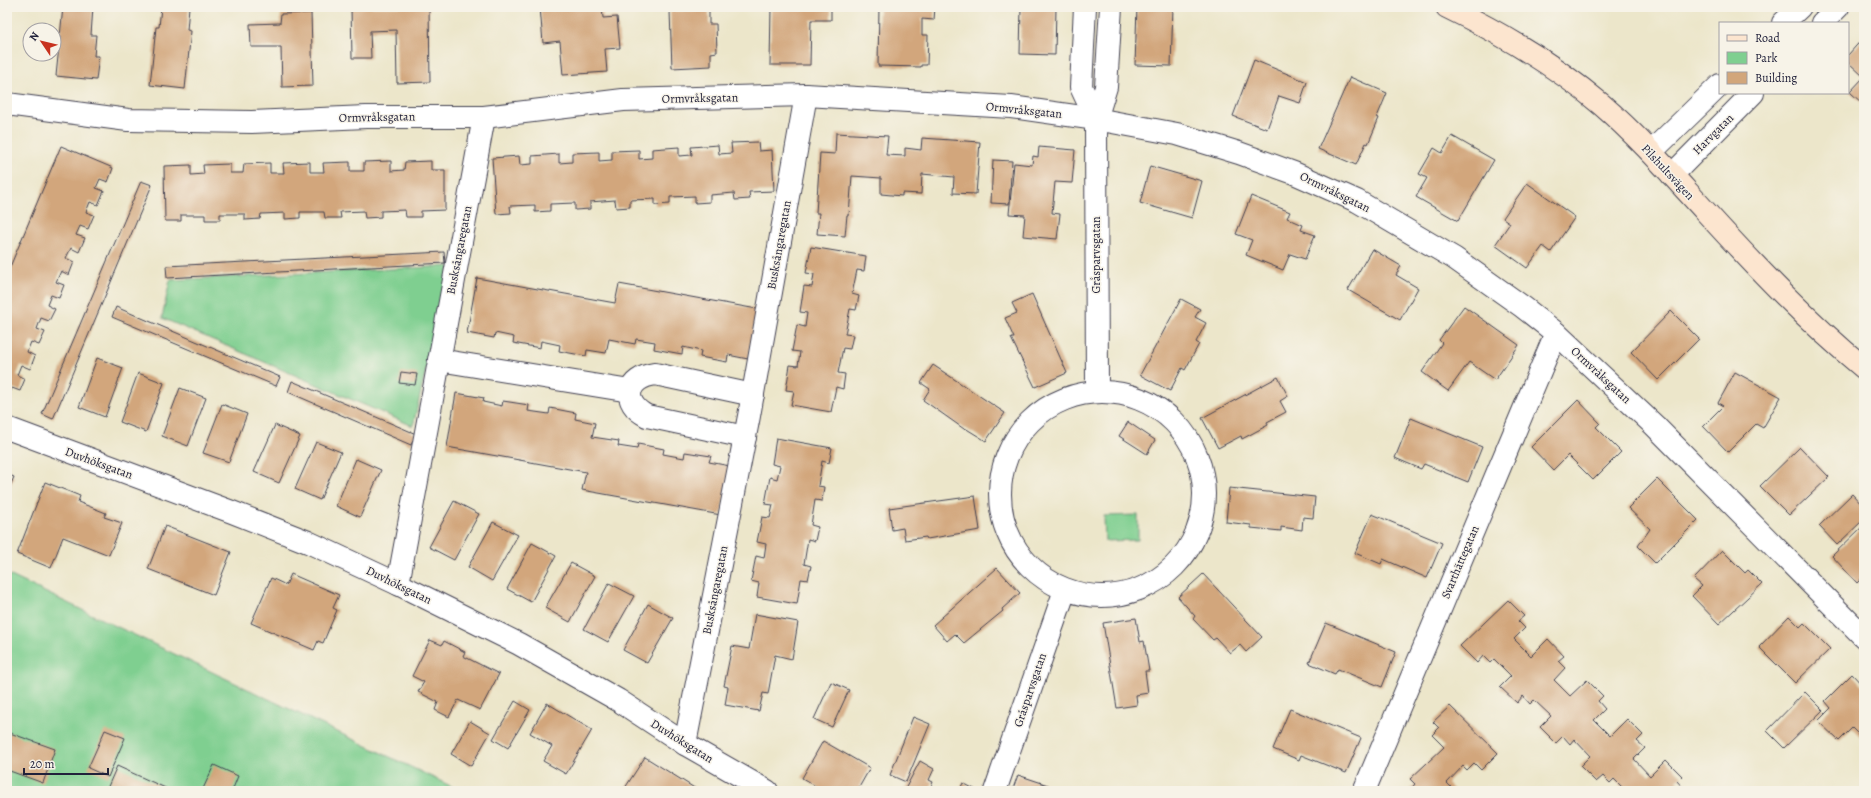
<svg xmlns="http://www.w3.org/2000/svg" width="1871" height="798" font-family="Alegreya,serif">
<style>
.green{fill:#7fcf90;stroke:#507866}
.building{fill:#d2a67b}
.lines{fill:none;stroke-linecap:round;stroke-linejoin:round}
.street-casing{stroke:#403f50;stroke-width:24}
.secondary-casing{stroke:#403f50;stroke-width:24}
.street{stroke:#fff;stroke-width:22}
.secondary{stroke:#fce5cf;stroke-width:22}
.labels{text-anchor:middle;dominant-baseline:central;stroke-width:3;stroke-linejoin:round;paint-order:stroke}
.street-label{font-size:12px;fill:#22223b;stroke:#f7f3e8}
</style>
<rect width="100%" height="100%" fill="#f7f3e8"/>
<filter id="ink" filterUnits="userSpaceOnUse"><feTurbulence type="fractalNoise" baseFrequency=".025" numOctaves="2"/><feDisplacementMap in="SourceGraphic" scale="8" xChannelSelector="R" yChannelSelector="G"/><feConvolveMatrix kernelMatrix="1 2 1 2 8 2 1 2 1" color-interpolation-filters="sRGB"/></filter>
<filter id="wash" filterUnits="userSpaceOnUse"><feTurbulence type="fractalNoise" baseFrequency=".012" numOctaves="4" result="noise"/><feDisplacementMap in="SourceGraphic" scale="16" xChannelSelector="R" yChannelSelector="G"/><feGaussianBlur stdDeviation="0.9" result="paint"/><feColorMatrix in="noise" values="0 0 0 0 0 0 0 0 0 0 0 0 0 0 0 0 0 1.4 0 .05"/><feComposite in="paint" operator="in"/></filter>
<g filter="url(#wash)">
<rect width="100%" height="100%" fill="#ece6ca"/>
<g class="green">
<polygon points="450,266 413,426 162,318 170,280"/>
<polygon points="1138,515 1138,540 1105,541 1104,516"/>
<polygon points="7,574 461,791 7,791"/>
</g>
<g id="blocks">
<g class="building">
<polygon points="63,7 93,7 91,35 96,35 94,56 99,56 96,80 56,76"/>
<polygon points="161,7 189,7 187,30 191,31 185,89 150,85 156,27 159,27"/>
<polygon points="351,7 429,7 430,82 397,83 396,30 370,31 371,58 352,58"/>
<polygon points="540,7 602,7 603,18 617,17 620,48 605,49 607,72 563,75 560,41 543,43"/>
<polygon points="771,7 831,7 831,20 811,20 810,65 770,65"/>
<polygon points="879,7 935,7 934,20 922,19 922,35 928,35 927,65 921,65 921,67 878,66"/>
<polygon points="1021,7 1056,7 1055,55 1020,54"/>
<polygon points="1137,7 1173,7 1171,66 1135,65"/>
<polygon points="709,10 709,24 716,24 717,52 711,53 711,66 672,68 670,11"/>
<polygon points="311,13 313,86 282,87 281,47 251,47 250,24 280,23 281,14"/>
<polygon points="1864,37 1864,105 1850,92 1864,77 1848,62 1848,55"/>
<polygon points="1254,60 1307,82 1300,103 1279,96 1267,129 1233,116"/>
<polygon points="1350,77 1387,93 1377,117 1379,118 1368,144 1366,143 1356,165 1318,149"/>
<polygon points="836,133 888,136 886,155 905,156 905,148 921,150 922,138 980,142 976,194 953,193 954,177 922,174 921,194 902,193 902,196 881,194 881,178 852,176 849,215 847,215 845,236 817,234 819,213 816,213 820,153 835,154"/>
<polygon points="1452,136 1494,160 1458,221 1416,197 1427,178 1419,174 1434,148 1442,153"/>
<polygon points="758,142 759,151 772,150 774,191 749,192 750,199 735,200 734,193 710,195 710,202 695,203 695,196 670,197 670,204 655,205 655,199 630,200 630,207 616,208 615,200 590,202 590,209 575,210 575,203 550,204 550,211 535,212 535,205 510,206 511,213 496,214 492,158 519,156 520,165 532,164 532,156 559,154 559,163 572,162 572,153 599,152 599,161 612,160 612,151 639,150 639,159 652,158 652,149 679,147 679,156 692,155 691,147 718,145 719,154 732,153 731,143"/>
<polygon points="61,146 113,168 108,182 100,179 96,188 104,191 98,205 90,202 86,212 94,215 88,229 80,226 76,235 85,238 79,252 71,248 66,258 74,262 69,275 61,271 56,282 64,285 59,298 51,295 47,305 55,309 49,321 41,318 37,329 45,332 39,345 31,342 27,352 35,356 30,369 21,365 17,375 25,379 20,391 12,388 7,400 7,274"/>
<polygon points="1039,147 1075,150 1072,183 1055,182 1052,213 1060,214 1057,239 1023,236 1025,215 1009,214 1014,163 1032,165 1033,156 1038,157"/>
<polygon points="993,160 1012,161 1009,204 991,203"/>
<polygon points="391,161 391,171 404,170 405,162 431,161 431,170 445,170 445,210 421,211 421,217 406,217 405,210 381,211 381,217 365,218 364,211 340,212 341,218 325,218 324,212 300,212 300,218 285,219 285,213 261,214 260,219 245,220 245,214 220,214 220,220 205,220 205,215 181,215 181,221 165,221 164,166 191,165 191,175 204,174 203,165 230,164 230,173 243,173 244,164 270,163 270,173 284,173 283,163 310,162 310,172 324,172 323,163 350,162 350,171 364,171 364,162"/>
<polygon points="1150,166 1202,181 1192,218 1140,203"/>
<polygon points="141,181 152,185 53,419 42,414"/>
<polygon points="1527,183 1575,217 1551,252 1543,246 1527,268 1495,245 1510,223 1503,218"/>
<polygon points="1251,196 1290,212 1287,218 1303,225 1301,230 1315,235 1305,259 1290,254 1283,270 1246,255 1252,240 1236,234"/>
<polygon points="811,247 866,256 864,271 857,270 852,294 859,296 856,310 850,309 845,334 853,335 850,349 843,348 838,373 845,374 843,389 836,387 831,412 791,405 794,391 786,390 790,365 798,366 800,352 792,351 797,325 805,327 807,313 800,312 804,286 812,287 814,274 806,273"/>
<polygon points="1372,249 1401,266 1396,275 1418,288 1400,320 1348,290"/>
<polygon points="444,252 445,263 167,278 166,266"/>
<polygon points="477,278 615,303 619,284 757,309 748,359 728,355 727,362 700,357 701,351 683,347 682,354 654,349 655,342 636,339 635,344 609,339 606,353 587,350 586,356 559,351 560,345 541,341 540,348 513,343 514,337 495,333 494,338 467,333"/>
<polygon points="1032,294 1067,373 1035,387 1011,338 1014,338 1005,318 1017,313 1012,303"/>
<polygon points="1181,299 1200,309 1195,317 1206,323 1196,342 1199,344 1185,370 1182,368 1170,391 1140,375"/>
<polygon points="1464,306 1519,345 1495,380 1469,362 1448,391 1422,372 1442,343 1439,340"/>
<polygon points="116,307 280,377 276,386 112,317"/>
<polygon points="1671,311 1699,339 1658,380 1631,352"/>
<polygon points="97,358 123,368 105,417 79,407"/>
<polygon points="933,365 1005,413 986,441 965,428 964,429 923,400 930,389 921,383"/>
<polygon points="401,372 417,374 415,385 399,383"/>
<polygon points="1735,372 1781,397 1763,428 1756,424 1728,452 1703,426 1723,406 1718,403"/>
<polygon points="138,373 164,383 146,432 120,422"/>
<polygon points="1278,377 1288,396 1280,401 1286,412 1267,422 1268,425 1242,439 1241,436 1218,448 1202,418"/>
<polygon points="292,381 416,434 411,445 288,392"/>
<polygon points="180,388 206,398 188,446 162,436"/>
<polygon points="456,393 484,398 483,402 502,406 503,401 529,405 528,411 549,414 550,408 576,413 575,419 595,423 592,437 619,441 618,446 637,449 638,444 664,449 663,454 684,458 685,452 711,456 709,462 730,466 721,515 582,490 586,472 447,447"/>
<polygon points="1578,400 1600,423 1596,427 1621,452 1593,480 1568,455 1553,470 1531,447"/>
<polygon points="222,404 247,414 229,462 203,453"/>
<polygon points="1411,418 1482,447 1468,482 1424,464 1421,469 1395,458"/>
<polygon points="1128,422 1155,440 1147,454 1119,436"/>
<polygon points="275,425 300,436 279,483 254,472"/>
<polygon points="776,438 832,448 829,463 822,461 818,486 824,487 822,501 815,500 811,525 818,527 815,541 808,539 804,564 811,566 808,580 801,579 797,604 757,597 759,583 751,581 756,556 764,558 766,544 757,542 762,517 770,518 773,505 765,504 770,477 777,479 780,466 772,464"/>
<polygon points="316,442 341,452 320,500 295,489"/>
<polygon points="1800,447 1829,477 1789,515 1760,486"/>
<polygon points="356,459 381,470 360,517 336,506"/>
<polygon points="7,474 14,477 7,493"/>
<polygon points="1657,479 1698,520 1655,563 1638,546 1650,529 1628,508"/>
<polygon points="45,482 80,496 78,502 106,513 104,517 122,523 109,555 63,537 51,568 17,554"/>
<polygon points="1229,488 1315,497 1313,518 1303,517 1302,530 1281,527 1281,531 1251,528 1251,525 1226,522"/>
<polygon points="1852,494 1864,507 1864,519 1837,545 1819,526"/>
<polygon points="975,496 980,530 927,539 926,537 905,540 903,528 892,530 889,508"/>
<polygon points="454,501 479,514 454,560 429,547"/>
<polygon points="1372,514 1442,543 1427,578 1383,559 1381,564 1355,553"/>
<polygon points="493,522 518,535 492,581 468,567"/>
<polygon points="1864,525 1864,576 1857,583 1832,556"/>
<polygon points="165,526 231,552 214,595 148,569"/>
<polygon points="532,543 556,556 531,602 507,589"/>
<polygon points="1722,550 1745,573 1748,570 1762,584 1719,624 1692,596 1702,586 1694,579"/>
<polygon points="571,563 595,576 570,622 545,608"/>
<polygon points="997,568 1020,593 1002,609 1003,611 964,643 955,634 947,641 933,625"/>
<polygon points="291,574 339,595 333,608 337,610 323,643 318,641 314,650 251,623 271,578 286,585"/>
<polygon points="1203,574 1262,637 1246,652 1240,645 1230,653 1216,638 1213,640 1193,619 1195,616 1178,597"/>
<polygon points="609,583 634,596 608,642 584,629"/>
<polygon points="1508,600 1524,616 1518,621 1525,628 1514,639 1531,656 1548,639 1564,656 1558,661 1565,668 1554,680 1570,696 1587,680 1603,696 1598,701 1605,709 1594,720 1610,736 1627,719 1643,735 1637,741 1645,748 1634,759 1650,776 1666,760 1682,776 1677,781 1684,789 1681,791 1626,791 1614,779 1610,783 1603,776 1596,782 1580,766 1590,756 1574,739 1570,744 1563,736 1556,743 1540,727 1551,716 1534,700 1530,704 1523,696 1517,703 1500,687 1511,676 1494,659 1490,663 1483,656 1477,663 1460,646"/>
<polygon points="648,604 673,618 647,663 623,650"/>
<polygon points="755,614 798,622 792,659 775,655 768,694 763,693 759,711 725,705 728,687 724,686 732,646 749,649"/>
<polygon points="1789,616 1800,627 1804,623 1830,649 1795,683 1759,647"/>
<polygon points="1136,618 1140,642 1144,641 1149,671 1145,671 1148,693 1136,695 1137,705 1117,708 1103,623"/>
<polygon points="1326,623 1396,652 1382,687 1338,669 1335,674 1309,663"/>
<polygon points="430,640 442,645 444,641 465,652 463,656 499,674 480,710 458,700 449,717 435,710 438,702 418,692 424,682 412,676"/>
<polygon points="1852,674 1864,687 1864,738 1863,739 1852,728 1839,741 1818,721 1831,708 1825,701"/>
<polygon points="831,682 849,690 832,727 814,719"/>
<polygon points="1805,692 1823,710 1784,748 1767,731"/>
<polygon points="515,701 530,710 508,748 493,739"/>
<polygon points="547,703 592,730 566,774 543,761 552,746 530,733"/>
<polygon points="1450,706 1498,753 1481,770 1474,763 1467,770 1463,766 1447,783 1455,791 1409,791 1415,784 1410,779 1444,747 1432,735 1439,728 1433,722"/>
<polygon points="1290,709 1361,738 1346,773 1301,755 1299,760 1273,749"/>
<polygon points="913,717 930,724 906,782 890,775"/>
<polygon points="470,721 490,733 471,766 451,754"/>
<polygon points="105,730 125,738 108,777 88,768"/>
<polygon points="7,732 55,749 43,783 7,770"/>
<polygon points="823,741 870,768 857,791 824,791 802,778"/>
<polygon points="645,757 696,789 695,791 623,791"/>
<polygon points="920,761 934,769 929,780 933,782 929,791 904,791"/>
<polygon points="214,765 238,776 232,791 202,791"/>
<polygon points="117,766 172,791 106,791"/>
<polygon points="1018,775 1051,786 1049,791 1012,791"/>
<polygon points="963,783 978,791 959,791"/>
</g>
</g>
</g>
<g filter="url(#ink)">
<use href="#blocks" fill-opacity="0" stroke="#403f50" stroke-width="1"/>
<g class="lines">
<defs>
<g id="street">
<polyline points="1085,7 1081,87 1096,119"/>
<polyline points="1783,23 1800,7"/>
<polyline points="1822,23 1838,7"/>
<polyline points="7,104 128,120 252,122 366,117 484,117 623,100 806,95 1011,107 1096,119 1177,134 1239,153 1294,173 1357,201 1454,258 1523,307 1556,333 1654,425 1864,637"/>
<polyline points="1651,152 1720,85"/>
<polyline points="1672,175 1753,93"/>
<polyline points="439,360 630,391"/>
<polyline points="1097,392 1096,119 1106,87 1111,7"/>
<circle cx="1102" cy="494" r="102"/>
<polyline points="7,428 232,512 308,542 398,584 519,644 618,700 685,744 767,791"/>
<path d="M745,437L647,416C620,402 627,378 655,374L753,395"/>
<polyline points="398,584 484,117"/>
<polyline points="685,744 749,416 806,95"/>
<polyline points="995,791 1065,590"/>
<polyline points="1364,791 1556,333"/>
</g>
<path id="secondary" d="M1447,7C1503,34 1555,65 1602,105C1639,137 1672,175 1705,211C1755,266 1807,321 1864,368"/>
</defs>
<use href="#street" class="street-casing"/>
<use href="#secondary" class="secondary-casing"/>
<use href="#street" class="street"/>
<use href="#secondary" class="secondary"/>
</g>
</g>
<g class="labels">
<g class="street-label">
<text transform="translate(700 98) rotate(-1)">Ormvråksgatan</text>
<text transform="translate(1024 110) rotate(6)">Ormvråksgatan</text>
<text transform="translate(377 117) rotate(-1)">Ormvråksgatan</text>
<text transform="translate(1713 134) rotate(-45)">Harvgatan</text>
<text transform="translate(1668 172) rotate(47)">Pilshultsvägen</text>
<text transform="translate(1335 192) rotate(26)">Ormvråksgatan</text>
<text transform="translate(779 245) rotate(-80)">Busksångaregatan</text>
<text transform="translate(459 250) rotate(-79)">Busksångaregatan</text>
<text transform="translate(1096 255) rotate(-90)">Gråsparvsgatan</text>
<text transform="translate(1601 375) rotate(43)">Ormvråksgatan</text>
<text transform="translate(99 463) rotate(20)">Duvhöksgatan</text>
<text transform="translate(1460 562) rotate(-67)">Svarthättegatan</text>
<text transform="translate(399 585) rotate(26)">Duvhöksgatan</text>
<text transform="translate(715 590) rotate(-79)">Busksångaregatan</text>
<text transform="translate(1030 690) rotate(-71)">Gråsparvsgatan</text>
<text transform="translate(682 741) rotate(32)">Duvhöksgatan</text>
</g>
</g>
<rect width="1871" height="798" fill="none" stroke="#f7f3e8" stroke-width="24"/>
<rect x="1719" y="22" width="130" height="72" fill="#f7f3e8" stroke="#a29fa3"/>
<rect x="1727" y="35" width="20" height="6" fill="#fce5cf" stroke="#a29fa3"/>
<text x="1755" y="42" font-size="12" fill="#22223b">Road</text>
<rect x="1727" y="52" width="20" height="12" fill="#7fcf90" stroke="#a29fa3"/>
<text x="1755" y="62" font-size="12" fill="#22223b">Park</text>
<rect x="1727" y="72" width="20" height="12" fill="#d2a67b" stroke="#a29fa3"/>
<text x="1755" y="82" font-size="12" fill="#22223b">Building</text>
<g transform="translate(42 42) rotate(305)"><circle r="19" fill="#f7f3e8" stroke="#a29fa3"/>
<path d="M0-3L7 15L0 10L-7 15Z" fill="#c8321e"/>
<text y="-6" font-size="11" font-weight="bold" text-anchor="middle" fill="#22223b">N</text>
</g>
<path d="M24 768v6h84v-6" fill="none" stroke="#22223b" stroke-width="2"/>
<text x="30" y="768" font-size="12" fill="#22223b" stroke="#f7f3e8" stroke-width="3" paint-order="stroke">20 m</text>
</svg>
